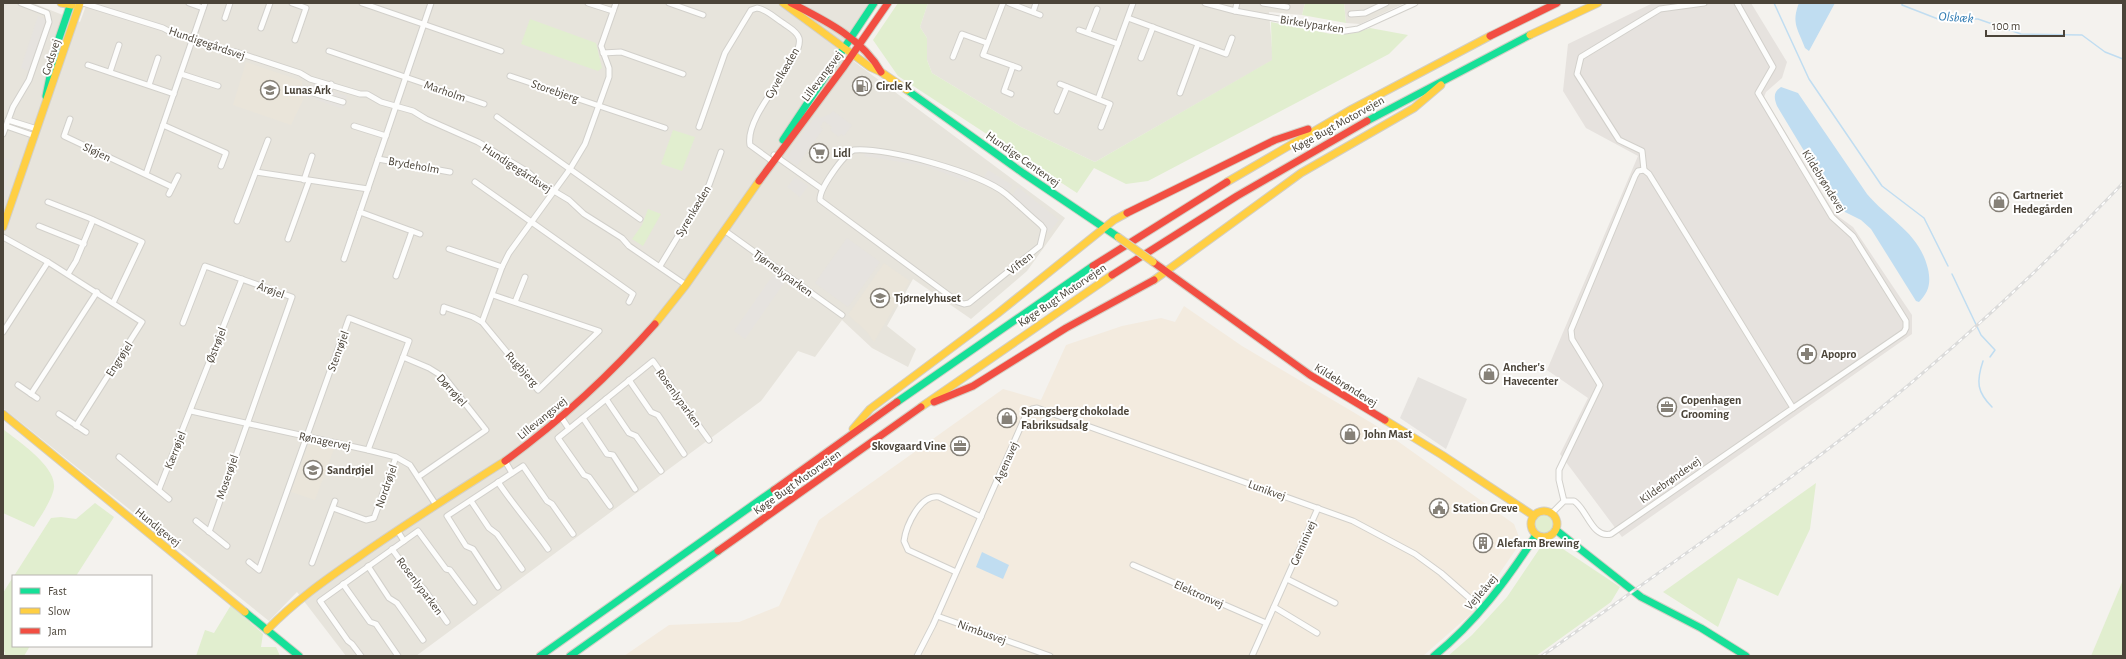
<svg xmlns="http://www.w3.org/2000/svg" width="2126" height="659" font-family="'Alegreya Sans',sans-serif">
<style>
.residential{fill:#e7e4dc}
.commercial{fill:#f3ebdf}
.industrial{fill:#e6e2de}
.education{fill:#eae5da}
.green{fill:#e1eecf}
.parking{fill:#e6e3df}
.water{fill:#c0ddf1}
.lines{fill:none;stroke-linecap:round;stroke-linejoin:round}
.stream{stroke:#c0ddf1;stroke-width:1.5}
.street-casing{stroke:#d2d0cb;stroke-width:7}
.fast-casing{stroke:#d3cfc5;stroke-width:9}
.slow-casing{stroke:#d3cfc5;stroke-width:9}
.jam-casing{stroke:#d3cfc5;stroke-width:9}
.street{stroke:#fdfdfc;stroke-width:5}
.fast{stroke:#16e098;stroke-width:7}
.slow{stroke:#ffcf43;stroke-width:7}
.jam{stroke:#f24e42;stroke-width:7}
.rail-casing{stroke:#dbdbda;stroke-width:3}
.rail{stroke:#fff;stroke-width:1.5;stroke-dasharray:4.5;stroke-linecap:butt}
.slow-bridge-casing{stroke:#d3cfc5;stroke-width:9;stroke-linecap:butt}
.slow-bridge{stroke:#ffcf43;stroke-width:7}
.labels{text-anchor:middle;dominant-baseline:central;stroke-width:4;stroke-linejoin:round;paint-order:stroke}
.street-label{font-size:12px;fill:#4b4439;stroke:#fff}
.poi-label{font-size:12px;font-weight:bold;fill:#4b4439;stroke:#fff;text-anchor:start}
.water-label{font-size:13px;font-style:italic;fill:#2e7ab2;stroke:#fff}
</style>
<rect width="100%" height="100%" fill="#f4f2ee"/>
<g class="residential">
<polygon points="3,3 33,3 80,22 87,3 872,3 837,49 1065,218 1027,271 971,319 913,279 887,326 916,349 908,367 872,348 842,320 815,357 798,351 761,401 416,656 346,656 297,592 269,621 3,408"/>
<polygon points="928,3 1305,3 1302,15 1269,12 1273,60 1095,162 1021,127 932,73 927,60 927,38 920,27"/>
<polygon points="1344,3 1405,3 1360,24 1346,23"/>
</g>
<polygon class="commercial" points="1184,306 1242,346 1375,425 1514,524 1521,542 1473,612 1423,656 624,656 669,625 739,622 779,606 819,520 1003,389 1041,400 1066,345 1122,326 1161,318 1175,322"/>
<polygon class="industrial" points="1653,3 1751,3 1787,62 1782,78 1766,92 1764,97 1835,214 1853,227 1912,315 1912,334 1622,537 1560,454 1588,398 1547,370 1638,156 1586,128 1563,91 1568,44"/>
<g class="education">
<polygon points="246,62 302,81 303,100 291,125 233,105"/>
<polygon points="884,263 910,281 874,342 866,331 848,315"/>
<polygon points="313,444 334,449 315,500 291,492 308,445"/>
</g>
<g class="green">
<polygon points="898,3 928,3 920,27 927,38 927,60 932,73 1021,127 1095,162 1272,60 1271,22 1331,34 1355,33 1370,28 1408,35 1389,54 1148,181 1126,184 1094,168 1077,193 898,76 873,40"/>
<polygon points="1305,3 1344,3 1346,23 1302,15"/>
<polygon points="530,19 596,43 602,68 598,71 521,44"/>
<polygon points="673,130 695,137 682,171 661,164"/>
<polygon points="648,209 661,214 643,246 632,239 642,225"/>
<path d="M3,429C18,441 54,465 54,485C55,496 40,517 34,527L3,513Z"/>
<polygon points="1816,483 1810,529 1778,596 1738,578 1718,627 1663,592"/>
<polygon points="95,503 114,517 76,576 14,576 51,518 61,517 76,519"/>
<circle cx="1545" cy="524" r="10"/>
<polygon points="1554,543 1620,587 1611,602 1536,656 1448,656 1472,635 1507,597 1540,548"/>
<polygon points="13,577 13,646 30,646 24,656 4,656 5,652 3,651 3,593"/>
<polygon points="2123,580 2123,656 2091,656"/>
<polygon points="231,605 263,634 261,647 276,647 280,656 196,656 205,630 214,633"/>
</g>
<g class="parking">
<polygon points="38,16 46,19 29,71 21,68"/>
<polygon points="312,84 347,96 343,109 306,96"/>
<polygon points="833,111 852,125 844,136 841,134 839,137 830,130 832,127 824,121 820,127 823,129 797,166 786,158 816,115 820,118 830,114"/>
<polygon points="865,153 927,162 970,178 968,182 926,166 864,156"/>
<polygon points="3,157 14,161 6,185 10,187 3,207"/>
<polygon points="988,170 1012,185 1009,192 983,179"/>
<polygon points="795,177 808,186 800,197 787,187"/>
<polygon points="1018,187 1059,220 1049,233 1046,231 1044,225 1011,197"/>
<polygon points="847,238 880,262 848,307 815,283"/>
<polygon points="773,275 784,283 745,339 734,331"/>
<polygon points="1418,377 1467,399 1446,449 1400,418"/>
</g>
<g class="water">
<path d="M1799,3H1835L1809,51L1805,48C1798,29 1791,23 1799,3Z"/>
<path d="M1781,87L1798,93L1867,194C1890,221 1919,232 1928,269C1931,283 1929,292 1919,302L1916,301L1871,229L1861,220L1839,209L1777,106C1774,98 1773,92 1781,87Z"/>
<polygon points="982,552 1009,565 1003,579 976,567"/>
</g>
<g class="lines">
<g class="stream">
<polyline points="1774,3 1809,79 1882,186 1924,218 1948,266"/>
<polyline points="1902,3 1902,5 1938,19 1978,19 2021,34 2082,35 2105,52 2123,59"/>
<polyline points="1952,274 1981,335 1995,350 1990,357"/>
<path d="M1983,361C1976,382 1977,392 1992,407"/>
</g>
<defs>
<g id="street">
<polyline points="83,3 163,28 176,35 208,43 222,50 236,52 300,73 310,79 360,94 367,94 381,102 413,111 426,119 478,142 528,172 539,182 569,200 584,214 622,238 629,246 686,285"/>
<polyline points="189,3 203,8"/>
<polyline points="292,3 306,8 295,40"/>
<polyline points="362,3 501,51"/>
<polyline points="588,3 613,11"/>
<polyline points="669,3 703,15"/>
<polyline points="1003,3 983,55 1019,68"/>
<polyline points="1009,3 1040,15"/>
<polyline points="1205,3 1235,11 1345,31 1358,29 1415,3"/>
<polyline points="1263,3 1287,7"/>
<polyline points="1737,3 1773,67 1758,93 1832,217 1853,236 1906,321 1906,328 1904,332 1793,408"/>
<polyline points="1235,11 1237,3"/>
<polyline points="1033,12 1036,3"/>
<polyline points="1351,14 1365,13 1386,3"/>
<polyline points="225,18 230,3"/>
<polyline points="1128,18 1226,54 1232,38"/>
<polyline points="261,28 270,3"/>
<polyline points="1079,30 1118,44"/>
<polyline points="1088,32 1097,9"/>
<polyline points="329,51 484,104"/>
<polyline points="603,53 621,52 683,74"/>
<polyline points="953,57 962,34 987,43"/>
<polyline points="1141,58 1153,27"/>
<polyline points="88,65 174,94"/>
<polyline points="110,72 119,45"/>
<polyline points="181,74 218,86"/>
<polyline points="510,76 665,128"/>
<polyline points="1060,84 1110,104 1101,127"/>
<polyline points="149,85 158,58"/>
<polyline points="310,92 343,102"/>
<polyline points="1180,93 1198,44"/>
<polyline points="1011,94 1004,91 1013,66"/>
<polyline points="327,97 331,84"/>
<polyline points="1098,99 1133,3"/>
<polyline points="1057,111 1067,87"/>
<polyline points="497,117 640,219"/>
<polyline points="70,119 64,136 172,187"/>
<polyline points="8,120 37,129"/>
<polyline points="163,125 226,153 221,166"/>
<polyline points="6,126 35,136"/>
<polyline points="354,126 386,136"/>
<path d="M699,127L725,53L751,10L757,8C766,9 775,18 783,23C788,27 797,31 799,38C805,59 744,113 750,145L772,161"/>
<polyline points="3,134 13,107 29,80 49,22 47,13 21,3"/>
<path d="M854,150C887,147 981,173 1006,194C1018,204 1029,215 1041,225L1044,229L1040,246L969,303L964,304L958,302L820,200C819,189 843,155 854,150Z"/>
<polyline points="774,155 822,189"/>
<polyline points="378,159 450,172"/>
<polyline points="1644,170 1642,151 1619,140 1577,74 1581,57 1660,9 1704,3"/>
<polyline points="256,172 368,189"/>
<polyline points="146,174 205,3"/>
<polyline points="304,180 312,156"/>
<polyline points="475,182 633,294 629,302"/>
<polyline points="169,194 178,176"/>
<polyline points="48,202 89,218 142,242 113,303"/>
<polyline points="360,212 420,234"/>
<polyline points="237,221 268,140"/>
<polyline points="39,226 84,244"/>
<polyline points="724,230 842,315"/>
<polyline points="3,237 48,262 142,322 76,426"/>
<polyline points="288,239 309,181"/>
<polyline points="449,249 502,267"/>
<polyline points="344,259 431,3"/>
<polyline points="660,266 709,185 721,152"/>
<polyline points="68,274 76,261 93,220"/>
<polyline points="396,276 412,231"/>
<polyline points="515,302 525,277"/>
<polyline points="443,312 444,307 473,317 482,322 538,390 599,331 493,295"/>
<polyline points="482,322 502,267 509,253 570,169 585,144 609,77 609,68 601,46 616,3"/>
<polyline points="183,323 205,266 292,297 209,532"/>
<polyline points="3,332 48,262"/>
<polyline points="629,380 651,412 658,415 684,454"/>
<polyline points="18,385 37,398"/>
<polyline points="31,394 97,292"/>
<polyline points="606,399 629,433 636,436 661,471"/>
<polyline points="191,411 368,450 396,457 410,465 436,505"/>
<polyline points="59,414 86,432"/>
<polyline points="561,417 569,429"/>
<polyline points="583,418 607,454 613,455 635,489"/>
<polyline points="368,450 403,357 429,368 445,378 486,430 418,477"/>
<polyline points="119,457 169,499"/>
<polyline points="505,461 512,473"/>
<path d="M498,482C514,506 532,526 548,549"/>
<polyline points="159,489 242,279"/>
<polyline points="471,501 489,528 497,534 522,569"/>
<polyline points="610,506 589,477 584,475 558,438 653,361 709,440"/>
<polyline points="333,508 366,520 374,518 396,457"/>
<path d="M1552,513L1564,501H1574C1587,509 1592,539 1611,534L1793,408L1649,174L1644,170L1638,171L1635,176L1571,330L1572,339L1600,385L1559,470V480L1564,501"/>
<polyline points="196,521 227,546"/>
<polyline points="397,530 404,541"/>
<polyline points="392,549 417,583 424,589 447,622"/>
<polyline points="249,562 259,570 349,318 409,341 403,357"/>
<polyline points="312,563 335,501"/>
<polyline points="1133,565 1266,623"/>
<polyline points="368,566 389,598 397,603 423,640"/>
<path d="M956,572L908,550L904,541C906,526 920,494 939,497L981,517"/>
<polyline points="1287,579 1335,603"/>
<polyline points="343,584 370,622 376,624 398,656"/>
<polyline points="498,587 473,549 466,546 447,516 523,466 547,501 552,504 573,534"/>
<polyline points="1274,607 1317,633"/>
<polyline points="937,616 1050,656"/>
<polyline points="361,656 352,644 348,641 320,601 418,531 446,569 450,570 474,602"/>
<polyline points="917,656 933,625 1025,417 1032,409 1037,408 1353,521 1415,554 1441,573 1482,609"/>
<polyline points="1252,656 1318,508"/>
</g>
<g id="fast">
<polyline points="907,90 1023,173 1118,237"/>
<polyline points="46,96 56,47 71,3"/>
<polyline points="1367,121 1530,35"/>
<polyline points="783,140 874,3"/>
<polyline points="897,402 1093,266"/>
<polyline points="1556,530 1641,597 1701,628 1746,656"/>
<polyline points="245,612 299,656"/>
<polyline points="540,656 774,490"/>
<polyline points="570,656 718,551"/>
<path d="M1434,656C1476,622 1507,580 1536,535"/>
</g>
<g id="slow">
<polyline points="61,3 72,5"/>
<polyline points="783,3 870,67 881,72 907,90"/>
<polyline points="1530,35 1598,3"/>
<polyline points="1227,182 1352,109 1490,36"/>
<polyline points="3,227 80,3"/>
<polyline points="1154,280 1301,173 1414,108 1441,85"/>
<polyline points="655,324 686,285 759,181"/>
<polyline points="921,407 1112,275"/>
<polyline points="3,414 245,612"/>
<polyline points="1385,420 1442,455 1534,516"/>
<polyline points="853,429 870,409 997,314 1114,220 1127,213"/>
<circle cx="1544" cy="524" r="13"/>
<path d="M267,630C294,602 325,580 357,558C405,524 455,493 505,461"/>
</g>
<g id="jam">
<path d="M791,3C824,20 862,38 881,72"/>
<polyline points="1490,36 1557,3"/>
<polyline points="759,181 843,68 888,3"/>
<polyline points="1127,213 1275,140 1308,129"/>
<polyline points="1153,262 1310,375 1385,420"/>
<polyline points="1093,266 1227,182"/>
<polyline points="1112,275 1237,196 1367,121"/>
<polyline points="934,402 973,386 1066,328 1154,280"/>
<path d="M505,461C560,421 610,375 655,324"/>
<polyline points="774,490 897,402"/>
<polyline points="718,551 921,407"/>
</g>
</defs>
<use href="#street" class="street-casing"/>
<use href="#fast" class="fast-casing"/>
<use href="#slow" class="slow-casing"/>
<use href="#jam" class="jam-casing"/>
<use href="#street" class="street"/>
<use href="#fast" class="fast"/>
<use href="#slow" class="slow"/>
<use href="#jam" class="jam"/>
<defs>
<path id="rail" d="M1542,656C1652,577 1764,500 1871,416C1960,344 2044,266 2123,183"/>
</defs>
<use href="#rail" class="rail-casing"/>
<use href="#rail" class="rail"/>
<defs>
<polyline id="slow-bridge" points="1118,237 1153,262"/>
</defs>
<use href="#slow-bridge" class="slow-bridge-casing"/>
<use href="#slow-bridge" class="slow-bridge"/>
</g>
<defs>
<symbol id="fuel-ring" viewBox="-11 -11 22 22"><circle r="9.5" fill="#fff" stroke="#868178" stroke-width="1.5"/><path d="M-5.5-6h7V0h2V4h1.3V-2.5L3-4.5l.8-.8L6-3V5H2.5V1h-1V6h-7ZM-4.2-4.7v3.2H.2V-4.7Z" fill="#868178"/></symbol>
<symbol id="school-ring" viewBox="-11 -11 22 22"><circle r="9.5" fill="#fff" stroke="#868178" stroke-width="1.5"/><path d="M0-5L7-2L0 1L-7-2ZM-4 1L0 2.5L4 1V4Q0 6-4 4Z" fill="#868178"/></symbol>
<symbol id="supermarket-ring" viewBox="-11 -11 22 22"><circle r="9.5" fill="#fff" stroke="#868178" stroke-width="1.5"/><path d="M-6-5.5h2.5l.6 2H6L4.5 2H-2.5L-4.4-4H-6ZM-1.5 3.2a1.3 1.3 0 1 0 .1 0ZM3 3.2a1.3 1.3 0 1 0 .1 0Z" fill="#868178"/></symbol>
<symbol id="shop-ring" viewBox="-11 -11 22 22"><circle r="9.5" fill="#fff" stroke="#868178" stroke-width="1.5"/><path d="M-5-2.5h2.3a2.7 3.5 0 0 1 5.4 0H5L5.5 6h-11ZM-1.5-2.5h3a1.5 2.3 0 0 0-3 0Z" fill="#868178"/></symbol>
<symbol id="pharmacy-ring" viewBox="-11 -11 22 22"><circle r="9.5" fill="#fff" stroke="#868178" stroke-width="1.5"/><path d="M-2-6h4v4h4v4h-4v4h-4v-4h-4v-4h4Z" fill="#868178"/></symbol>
<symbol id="office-ring" viewBox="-11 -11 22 22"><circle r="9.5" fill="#fff" stroke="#868178" stroke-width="1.5"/><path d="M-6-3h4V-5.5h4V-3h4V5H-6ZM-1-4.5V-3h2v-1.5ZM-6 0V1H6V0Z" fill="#868178"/></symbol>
<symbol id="civic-ring" viewBox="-11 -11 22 22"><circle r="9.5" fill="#fff" stroke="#868178" stroke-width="1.5"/><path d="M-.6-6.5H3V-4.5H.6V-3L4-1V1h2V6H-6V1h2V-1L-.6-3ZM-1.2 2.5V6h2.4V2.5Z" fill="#868178"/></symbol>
<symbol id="building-ring" viewBox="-11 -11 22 22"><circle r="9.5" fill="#fff" stroke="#868178" stroke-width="1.5"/><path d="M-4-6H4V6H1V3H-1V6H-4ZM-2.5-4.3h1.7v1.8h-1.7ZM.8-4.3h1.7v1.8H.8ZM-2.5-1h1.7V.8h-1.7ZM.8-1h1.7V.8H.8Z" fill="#868178"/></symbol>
</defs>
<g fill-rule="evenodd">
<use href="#fuel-ring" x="851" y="75" width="22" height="22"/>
<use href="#school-ring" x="259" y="79" width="22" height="22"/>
<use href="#supermarket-ring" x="808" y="142" width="22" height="22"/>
<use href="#shop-ring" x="1988" y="191" width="22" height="22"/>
<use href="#school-ring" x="869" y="287" width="22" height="22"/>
<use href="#pharmacy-ring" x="1796" y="343" width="22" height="22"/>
<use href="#shop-ring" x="1478" y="363" width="22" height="22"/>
<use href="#office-ring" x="1656" y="396" width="22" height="22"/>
<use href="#shop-ring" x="996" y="407" width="22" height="22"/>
<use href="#shop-ring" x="1339" y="423" width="22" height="22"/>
<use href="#office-ring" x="949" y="435" width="22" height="22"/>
<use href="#school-ring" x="302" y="459" width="22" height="22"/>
<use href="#civic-ring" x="1428" y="497" width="22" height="22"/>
<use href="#building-ring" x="1472" y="532" width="22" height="22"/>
</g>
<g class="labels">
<g class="street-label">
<text transform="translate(1312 24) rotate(9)">Birkelyparken</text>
<text transform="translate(207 43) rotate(19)">Hundigegårdsvej</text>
<text transform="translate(51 57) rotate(-72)">Godsvej</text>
<text transform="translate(782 73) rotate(-60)">Gyvelkæden</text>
<text transform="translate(822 76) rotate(-53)">Lillevangsvej</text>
<text transform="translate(445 91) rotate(19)">Marholm</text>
<text transform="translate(555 91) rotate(19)">Storebjerg</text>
<text transform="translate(1338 124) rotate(-29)">Køge Bugt Motorvejen</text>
<text transform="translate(97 152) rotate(25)">Sløjen</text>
<text transform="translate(1023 159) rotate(35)">Hundige Centervej</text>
<text transform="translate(414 165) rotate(10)">Brydeholm</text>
<text transform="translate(517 168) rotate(33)">Hundigegårdsvej</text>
<text transform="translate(1824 181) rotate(58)">Kildebrøndevej</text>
<text transform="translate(693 211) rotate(-59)">Syrenkæden</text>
<text transform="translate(1020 263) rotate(-39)">Viften</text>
<text transform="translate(783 273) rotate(36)">Tjørnelyparken</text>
<text transform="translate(271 290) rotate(20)">Årøjel</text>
<text transform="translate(1062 295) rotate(-34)">Køge Bugt Motorvejen</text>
<text transform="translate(216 345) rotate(-69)">Østrøjel</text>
<text transform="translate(338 351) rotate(-70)">Stenrøjel</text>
<text transform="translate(119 359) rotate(-57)">Engrøjel</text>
<text transform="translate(522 369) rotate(48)">Rugbjerg</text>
<text transform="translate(1346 385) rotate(32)">Kildebrøndevej</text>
<text transform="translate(452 390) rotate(48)">Dørrøjel</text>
<text transform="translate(679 398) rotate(54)">Rosenlyparken</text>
<text transform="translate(542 418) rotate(-39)">Lillevangsvej</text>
<text transform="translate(325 441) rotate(12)">Rønagervej</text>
<text transform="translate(175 450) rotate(-68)">Kærrøjel</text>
<text transform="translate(1006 462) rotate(-66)">Agenavej</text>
<text transform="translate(227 477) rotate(-71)">Moserøjel</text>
<text transform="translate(1670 480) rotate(-35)">Kildebrøndevej</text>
<text transform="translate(797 482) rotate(-35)">Køge Bugt Motorvejen</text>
<text transform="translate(386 486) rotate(-71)">Nordrøjel</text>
<text transform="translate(1267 490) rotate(20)">Lunikvej</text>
<text transform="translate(158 527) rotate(39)">Hundigevej</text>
<text transform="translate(1303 543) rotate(-66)">Geminivej</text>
<text transform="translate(420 586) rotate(53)">Rosenlyparken</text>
<text transform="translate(1481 592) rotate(-49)">Vejleåvej</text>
<text transform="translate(1199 594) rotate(24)">Elektronvej</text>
<text transform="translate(982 632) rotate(20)">Nimbusvej</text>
</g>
<g class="poi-label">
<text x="876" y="86">Circle K</text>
<text x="284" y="90">Lunas Ark</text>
<text x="833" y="153">Lidl</text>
<text x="2013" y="195">Gartneriet<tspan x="2013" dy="14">Hedegården</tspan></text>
<text x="894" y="298">Tjørnelyhuset</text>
<text x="1821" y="354">Apopro</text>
<text x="1503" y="367">Ancher's<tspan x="1503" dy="14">Havecenter</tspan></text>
<text x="1681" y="400">Copenhagen<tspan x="1681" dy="14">Grooming</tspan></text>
<text x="1021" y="411">Spangsberg chokolade<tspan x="1021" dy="14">Fabriksudsalg</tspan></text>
<text x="1364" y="434">John Mast</text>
<text x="946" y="446" text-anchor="end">Skovgaard Vine</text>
<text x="327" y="470">Sandrøjel</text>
<text x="1453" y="508">Station Greve</text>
<text x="1497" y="543">Alefarm Brewing</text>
</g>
<g class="water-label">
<text transform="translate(1956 18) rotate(4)">Olsbæk</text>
</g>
</g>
<rect width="2126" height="659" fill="none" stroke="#4b4439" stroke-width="8"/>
<rect x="12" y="575" width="140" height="72" fill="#ffffff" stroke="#b7b4b0"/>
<rect x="20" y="588" width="20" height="6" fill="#16e098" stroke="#b7b4b0"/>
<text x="48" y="595" font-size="12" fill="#4b4439">Fast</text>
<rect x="20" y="608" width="20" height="6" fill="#ffcf43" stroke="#b7b4b0"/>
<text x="48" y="615" font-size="12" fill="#4b4439">Slow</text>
<rect x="20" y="628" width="20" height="6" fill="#f24e42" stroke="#b7b4b0"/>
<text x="48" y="635" font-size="12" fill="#4b4439">Jam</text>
<path d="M1986 30v6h78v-6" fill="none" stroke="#4b4439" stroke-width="2"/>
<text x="1992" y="30" font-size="12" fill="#4b4439" stroke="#ffffff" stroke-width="3" paint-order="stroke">100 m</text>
</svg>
